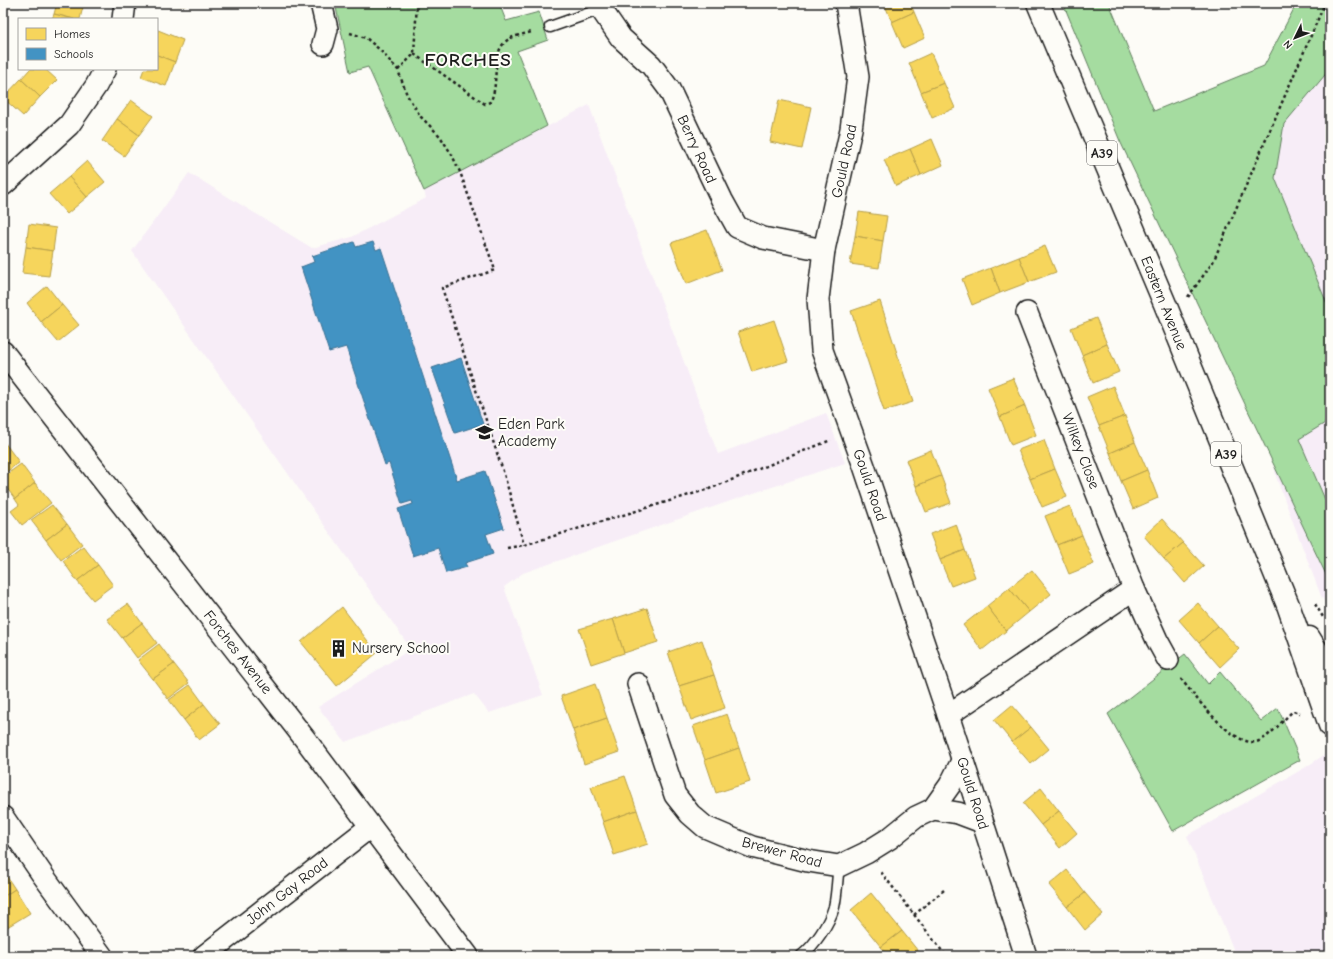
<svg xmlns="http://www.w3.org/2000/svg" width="1333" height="959" font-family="'Comic Neue',sans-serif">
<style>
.built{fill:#f7edf7}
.green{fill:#a5dca0;stroke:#607c5e}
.homes{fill:#f6d55c;stroke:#b59e49}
.schools{fill:#4393c3;stroke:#376f91}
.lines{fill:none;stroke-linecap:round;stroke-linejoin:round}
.lane-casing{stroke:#1c1c1c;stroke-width:13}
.street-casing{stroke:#1c1c1c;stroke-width:24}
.primary-casing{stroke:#1c1c1c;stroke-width:25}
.path{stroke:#1c1c1c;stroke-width:2.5;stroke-dasharray:3 3;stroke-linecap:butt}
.lane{stroke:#fdfcf7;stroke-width:10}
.street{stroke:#fdfcf7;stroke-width:21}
.primary{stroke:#fdfcf7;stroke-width:22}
.labels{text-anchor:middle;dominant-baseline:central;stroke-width:4;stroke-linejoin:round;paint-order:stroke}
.shield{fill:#fdfcf7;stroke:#605f5e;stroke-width:1}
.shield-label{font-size:14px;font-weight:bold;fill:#1c1c1c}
.street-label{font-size:15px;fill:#1c1c1c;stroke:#fdfcf7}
.poi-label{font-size:15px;fill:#1c1c1c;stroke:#fdfcf7;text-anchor:start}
.district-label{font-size:19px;font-weight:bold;letter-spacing:1px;fill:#1c1c1c;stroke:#fdfcf7}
</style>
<rect width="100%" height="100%" fill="#fdfcf7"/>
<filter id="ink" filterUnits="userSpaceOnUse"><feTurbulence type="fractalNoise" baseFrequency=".025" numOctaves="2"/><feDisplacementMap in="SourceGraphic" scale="8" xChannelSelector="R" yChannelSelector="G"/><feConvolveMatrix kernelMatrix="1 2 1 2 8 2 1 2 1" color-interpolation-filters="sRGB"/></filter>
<g filter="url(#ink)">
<g class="built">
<polygon points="1330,48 1330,610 1321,596 1276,477 1260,368 1261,256 1284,124"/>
<polygon points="589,105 718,454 826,413 845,463 742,497 523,573 504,587 543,695 489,713 474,694 345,742 318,707 411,649 132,251 189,173 312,248 352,237 426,198 424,191"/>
<polygon points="1330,751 1330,956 1236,956 1187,836 1306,767"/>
</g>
<g class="green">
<polygon points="335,3 499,3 506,21 539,12 548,40 517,51 547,126 424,191 368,67 350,72"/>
<polygon points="1063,3 1109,3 1154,111 1264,66 1297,3 1330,3 1330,69 1284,124 1275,178 1330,311 1330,420 1299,439 1330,511 1330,583 1120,141"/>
<polygon points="1185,654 1208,684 1220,672 1261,721 1278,708 1300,760 1173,831 1108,714"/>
</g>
<g class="homes">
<polygon points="57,3 84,3 80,19 74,19 54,14"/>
<polygon points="160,3 186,3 186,5 160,4"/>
<polygon points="884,3 910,3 914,12 892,22"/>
<polygon points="914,12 925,38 903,48 892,22"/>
<polygon points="54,14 74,19 52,19"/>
<polygon points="158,30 183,40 175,62 157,55 157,33"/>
<polygon points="931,53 944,83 921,92 909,63"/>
<polygon points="157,55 175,62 166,86 141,77 144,69 157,69"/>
<polygon points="30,69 45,69 57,80 40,97 21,79"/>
<polygon points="21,79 40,97 23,116 3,98"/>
<polygon points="944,83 955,108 932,118 921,92"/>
<polygon points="131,100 153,116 139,135 117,119"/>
<polygon points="779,100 811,107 802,149 770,142"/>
<polygon points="117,119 139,135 124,156 102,141"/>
<polygon points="932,139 943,165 921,175 910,149"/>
<polygon points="910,149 921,175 896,186 884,160"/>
<polygon points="87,161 105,182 87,197 69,177"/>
<polygon points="69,177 87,197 67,214 49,194"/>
<polygon points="859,212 887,216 883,241 855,236"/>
<polygon points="29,224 56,228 53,251 26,247"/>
<polygon points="707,230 722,270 686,284 671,243"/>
<polygon points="855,236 883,241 879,268 850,264"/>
<polygon points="1045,246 1056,272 1029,282 1019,257"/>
<polygon points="26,247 53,251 49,276 22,273"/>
<polygon points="1019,257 1029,282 1000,293 991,268"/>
<polygon points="991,268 1000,293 972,305 962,279"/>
<polygon points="47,286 62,305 41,322 27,303"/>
<polygon points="880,301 913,402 884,411 851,311"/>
<polygon points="62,305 79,325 58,342 41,322"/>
<polygon points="1096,318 1107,344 1082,355 1071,328"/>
<polygon points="774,320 788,361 752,372 738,332"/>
<polygon points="1107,344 1119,372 1093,383 1082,355"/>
<polygon points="1013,378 1025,406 1000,417 988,388"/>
<polygon points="1113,386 1125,416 1099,426 1087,397"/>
<polygon points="1025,406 1036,435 1011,445 1000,417"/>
<polygon points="1125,416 1135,442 1110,453 1099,426"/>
<polygon points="1044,440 1055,469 1030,479 1018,450"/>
<polygon points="4,442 19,462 3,475 3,444"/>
<polygon points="1135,442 1147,470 1121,481 1110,453"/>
<polygon points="931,450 941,476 916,486 906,460"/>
<polygon points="21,464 35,483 15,499 3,483 3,477"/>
<polygon points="1055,469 1067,497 1042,507 1030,479"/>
<polygon points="1147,470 1158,498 1133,509 1121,481"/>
<polygon points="941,476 951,503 926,512 916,486"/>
<polygon points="35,483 51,503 22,525 11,511 19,505 15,499"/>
<polygon points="52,505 67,524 46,540 31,520"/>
<polygon points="1070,506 1082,535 1057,545 1045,516"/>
<polygon points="1162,519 1183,543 1164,559 1144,536"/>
<polygon points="67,524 82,544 61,560 46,540"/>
<polygon points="956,524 965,550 940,560 930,534"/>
<polygon points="1082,535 1094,564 1069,574 1057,545"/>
<polygon points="1183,543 1204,566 1185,583 1164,559"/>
<polygon points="83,546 98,565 77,581 63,561"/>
<polygon points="965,550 975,577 951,586 940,560"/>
<polygon points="98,565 113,585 93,600 77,581"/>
<polygon points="1032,570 1051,594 1029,612 1009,588"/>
<polygon points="1009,588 1029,612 1006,631 987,606"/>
<polygon points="1198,603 1218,626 1199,643 1179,620"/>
<polygon points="128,604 142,623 122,638 107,619"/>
<polygon points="987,606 1006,631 982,650 963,625"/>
<polygon points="342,607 377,653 337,686 301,642"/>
<polygon points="647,608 658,642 624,653 613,619"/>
<polygon points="613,619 624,653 591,664 579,629"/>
<polygon points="142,623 157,643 137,658 122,638"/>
<polygon points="1218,626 1239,649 1220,667 1199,643"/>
<polygon points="702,640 714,675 679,686 668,652"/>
<polygon points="159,644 174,664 153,679 138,660"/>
<polygon points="174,664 189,683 168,699 153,679"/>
<polygon points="714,675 725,708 691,720 679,686"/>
<polygon points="595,684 607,718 573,730 561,696"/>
<polygon points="190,685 204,704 184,720 169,700"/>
<polygon points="204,704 220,724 199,740 184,720"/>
<polygon points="1012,705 1031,727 1012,742 994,720"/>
<polygon points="727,714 739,748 705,760 693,726"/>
<polygon points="607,718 619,752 584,764 573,730"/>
<polygon points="1031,727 1049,749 1031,764 1012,742"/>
<polygon points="739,748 750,782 716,793 705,760"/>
<polygon points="625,776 637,810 603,822 591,787"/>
<polygon points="1041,788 1059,811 1041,825 1023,803"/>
<polygon points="637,810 648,844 614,855 603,822"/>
<polygon points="1059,811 1077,833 1060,848 1041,825"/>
<polygon points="1067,870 1085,893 1067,907 1049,885"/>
<polygon points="3,871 15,889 3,897"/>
<polygon points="15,889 30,913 4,929 3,897"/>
<polygon points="871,893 902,931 881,947 851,910"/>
<polygon points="1085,893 1103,914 1085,930 1067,907"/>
<polygon points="902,931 922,956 888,956 881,947"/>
</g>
<g class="schools">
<polygon points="354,242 356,247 373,242 376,250 381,248 457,480 485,471 504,528 486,534 493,554 465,563 467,567 446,573 438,548 413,556 398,509 413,504 412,501 402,504 389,463 385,465 346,347 329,352 301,267 314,262 312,256"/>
<polygon points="461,358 483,424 455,433 432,368"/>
</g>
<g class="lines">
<defs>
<g id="lane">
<polyline points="550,27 601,9"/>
<path d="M801,956C815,945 829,924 834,907C837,894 837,879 839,866"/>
</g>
<g id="street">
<polyline points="321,3 327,29 323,44"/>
<polyline points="599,3 601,9 621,38 651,65 669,89 722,200 737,227 763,238 824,250"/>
<polyline points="846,3 858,77 851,129 824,250 818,299 822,350 864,466 948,715 1026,956"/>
<polyline points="123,19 125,3"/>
<polyline points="3,185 69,125 96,86 105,69"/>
<polyline points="1027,313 1134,589 1157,640 1168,660"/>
<polyline points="3,352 305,739 468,956"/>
<polyline points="638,684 675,795 690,814 705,827 752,847 808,861 839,866 866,853 890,838 916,817 933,809 950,785 963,759"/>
<polyline points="948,715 1134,589"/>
<polyline points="933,809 958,813 982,822"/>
<polyline points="3,817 42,874 102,956"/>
<polyline points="204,956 370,827"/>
</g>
<g id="primary">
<polyline points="1038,3 1165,304 1288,605 1330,725"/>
<polyline points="1309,638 1330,672"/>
</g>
</defs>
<use href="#lane" class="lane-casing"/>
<use href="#street" class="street-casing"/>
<use href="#primary" class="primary-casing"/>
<g class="path">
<polyline points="350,33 366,38 380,50 398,70 407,95 421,117 440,136 452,155 460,172 495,270 442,288 504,474 524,545"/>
<path d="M414,54L485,104L490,102C501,84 488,49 511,38C517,35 525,34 532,32"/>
<polyline points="398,70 414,54 417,3"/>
<polyline points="1188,297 1213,262 1325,3"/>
<polyline points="507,548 524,545 709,489 831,440"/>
<polyline points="1315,604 1323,617"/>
<path d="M1181,679C1194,695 1232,746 1256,742C1267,740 1284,719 1293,711L1300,713"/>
<polyline points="881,872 946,956"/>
<polyline points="914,915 944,890"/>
</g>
<use href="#lane" class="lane"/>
<use href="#street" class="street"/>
<use href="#primary" class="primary"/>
</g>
</g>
<defs>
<symbol id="school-bare" viewBox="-9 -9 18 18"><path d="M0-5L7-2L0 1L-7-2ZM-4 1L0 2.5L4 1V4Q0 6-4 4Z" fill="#1c1c1c" stroke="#fdfcf7" stroke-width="2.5" paint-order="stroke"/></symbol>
<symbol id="building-bare" viewBox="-9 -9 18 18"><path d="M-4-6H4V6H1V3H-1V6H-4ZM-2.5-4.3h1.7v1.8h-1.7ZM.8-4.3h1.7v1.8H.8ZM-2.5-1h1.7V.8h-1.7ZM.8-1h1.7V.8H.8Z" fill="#1c1c1c" stroke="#fdfcf7" stroke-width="2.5" paint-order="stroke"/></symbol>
</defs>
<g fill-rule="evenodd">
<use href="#school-bare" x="472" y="420" width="25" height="25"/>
<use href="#building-bare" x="326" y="636" width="25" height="25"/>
</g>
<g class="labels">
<g class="shield">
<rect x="1087" y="141" width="30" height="24" rx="3"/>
<rect x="1211" y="442" width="30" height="24" rx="3"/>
</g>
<g class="shield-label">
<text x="1102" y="153">A39</text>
<text x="1226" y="454">A39</text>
</g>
<g class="street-label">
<text transform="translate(697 149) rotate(65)">Berry Road</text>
<text transform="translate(844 161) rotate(-78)">Gould Road</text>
<text transform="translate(1164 303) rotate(68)">Eastern Avenue</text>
<text transform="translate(1081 451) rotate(69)">Wilkey Close</text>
<text transform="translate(870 485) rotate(71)">Gould Road</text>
<text transform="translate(238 652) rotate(52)">Forches Avenue</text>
<text transform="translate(973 793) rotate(72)">Gould Road</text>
<text transform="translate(782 852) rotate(15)">Brewer Road</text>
<text transform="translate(287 891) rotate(-38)">John Gay Road</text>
</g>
<g class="poi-label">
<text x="498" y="424">Eden Park<tspan x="498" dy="17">Academy</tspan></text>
<text x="352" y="648">Nursery School</text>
</g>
<g class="district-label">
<text x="468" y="60">FORCHES</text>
</g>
</g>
<rect width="1333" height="959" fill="none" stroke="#fdfcf7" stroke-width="16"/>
<rect x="8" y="8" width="1317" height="943" fill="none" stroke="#1c1c1c" stroke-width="1.5" filter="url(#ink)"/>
<rect x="18" y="18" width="140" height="52" fill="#fdfcf7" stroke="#a3a29f"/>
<rect x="26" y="28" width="20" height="12" fill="#f6d55c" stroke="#a3a29f"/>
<text x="54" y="38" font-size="12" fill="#1c1c1c">Homes</text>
<rect x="26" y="48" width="20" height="12" fill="#4393c3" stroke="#a3a29f"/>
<text x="54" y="58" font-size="12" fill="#1c1c1c">Schools</text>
<g transform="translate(1295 38) rotate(227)" stroke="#fdfcf7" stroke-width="3" paint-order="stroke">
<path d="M0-3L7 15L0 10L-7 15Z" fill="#1c1c1c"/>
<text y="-6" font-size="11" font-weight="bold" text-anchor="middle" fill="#1c1c1c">N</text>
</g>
</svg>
